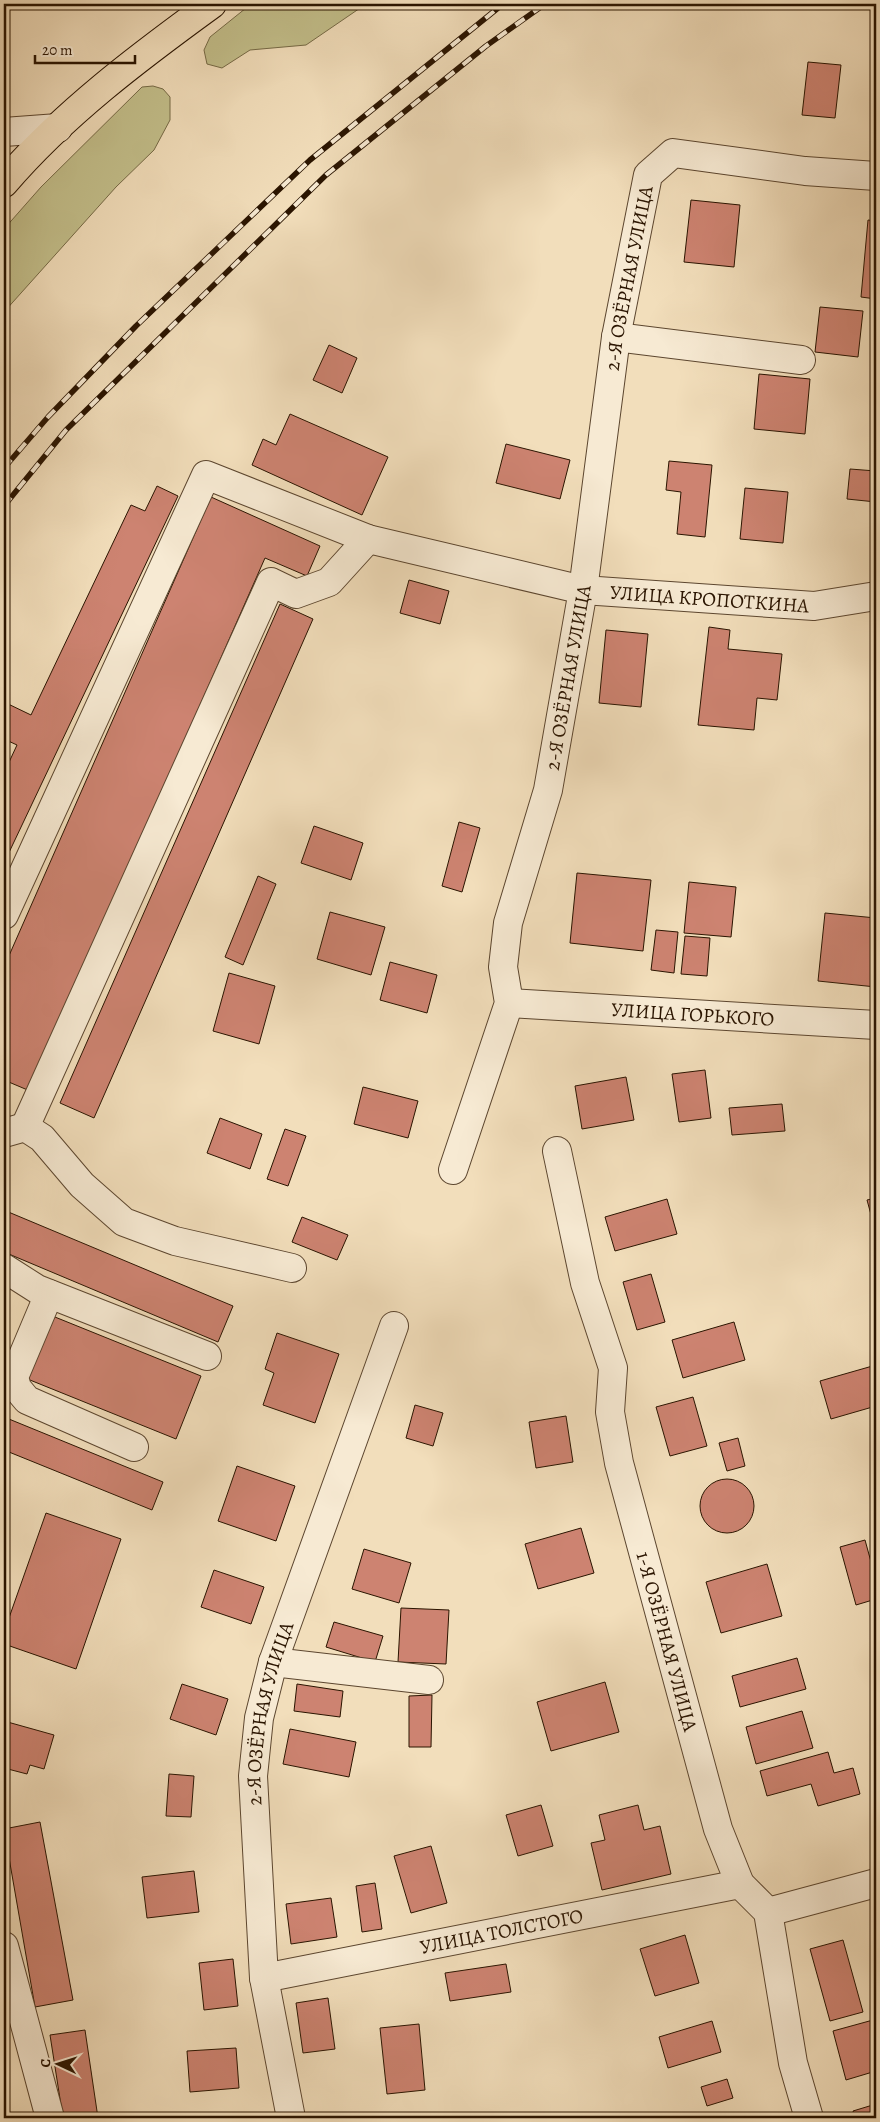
<svg xmlns="http://www.w3.org/2000/svg" width="880" height="2122" font-family="Alegreya,serif">
<style>
.green{fill:#c3bf8b;stroke:#766a46}
.building{fill:#cd8371;stroke:#2a1400}
.lines{fill:none;stroke-linecap:round;stroke-linejoin:round}
.minor-casing{stroke:#5c462f;stroke-width:30}
.major-casing{stroke:#2a1400;stroke-width:30}
.minor{stroke:#f7ead3;stroke-width:28}
.major{stroke:#f2debb;stroke-width:28}
.rail-casing{stroke:#2a1400;stroke-width:5.5}
.rail{stroke:#f7ead3;stroke-width:4;stroke-dasharray:11;stroke-linecap:butt}
.labels{text-anchor:middle;dominant-baseline:central;stroke-width:4.5;stroke-linejoin:round;paint-order:stroke}
.street-label{font-size:20px;fill:#2a1400;stroke:#f7ead3}
</style>
<rect width="100%" height="100%" fill="#f2debb"/>
<filter id="stains"><feTurbulence type="fractalNoise" baseFrequency=".004" numOctaves="4"/><feColorMatrix values="0 0 0 0 .2 0 0 0 0 .09 0 0 0 0 .02 0 0 0 .5 -.17"/></filter>
<radialGradient id="worn" r=".72"><stop offset=".6" stop-color="#630" stop-opacity="0"/><stop offset="1" stop-color="#630" stop-opacity=".3"/></radialGradient>
<g class="green">
<polygon points="251,4 366,4 306,45 250,50 222,68 207,64 204,50 210,37"/>
<polygon points="153,86 163,89 170,97 170,120 154,150 116,187 4,312 4,229 41,187 142,87"/>
</g>
<g class="building">
<polygon points="808,62 841,65 835,118 802,115"/>
<polygon points="691,200 740,205 734,267 684,262"/>
<polygon points="868,220 876,221 876,299 861,297"/>
<polygon points="820,307 863,311 858,357 815,352"/>
<polygon points="329,345 357,358 342,393 313,380"/>
<polygon points="759,374 810,379 805,434 754,429"/>
<polygon points="290,414 388,457 362,515 252,465 263,439 276,445"/>
<polygon points="506,444 570,460 560,499 496,483"/>
<polygon points="669,461 712,465 705,537 677,534 681,492 666,490"/>
<polygon points="850,469 876,471 876,502 847,499"/>
<polygon points="157,486 178,496 4,863 4,773 17,745 4,739 4,702 31,715 131,505 145,511"/>
<polygon points="745,488 788,492 783,543 740,539"/>
<polygon points="211,497 320,546 307,576 265,558 30,1091 4,1080 4,967"/>
<polygon points="409,580 449,591 440,624 400,613"/>
<polygon points="280,604 313,619 94,1118 60,1103"/>
<polygon points="709,627 730,630 728,649 782,654 777,700 757,698 754,730 698,725"/>
<polygon points="606,630 648,634 641,707 599,703"/>
<polygon points="459,822 480,828 462,892 442,886"/>
<polygon points="314,826 363,843 351,880 301,863"/>
<polygon points="577,873 651,880 643,951 570,943"/>
<polygon points="258,876 276,884 243,965 225,957"/>
<polygon points="689,882 736,887 731,937 684,933"/>
<polygon points="330,912 385,927 371,975 317,959"/>
<polygon points="825,913 876,918 876,987 818,981"/>
<polygon points="656,930 678,932 674,973 651,970"/>
<polygon points="685,936 710,938 707,976 681,974"/>
<polygon points="390,962 437,975 427,1013 380,1000"/>
<polygon points="229,973 275,986 259,1044 213,1031"/>
<polygon points="705,1070 711,1118 679,1122 672,1074"/>
<polygon points="626,1077 634,1120 582,1129 575,1086"/>
<polygon points="363,1087 418,1101 408,1138 354,1124"/>
<polygon points="782,1104 785,1131 732,1135 729,1108"/>
<polygon points="220,1118 262,1134 250,1169 207,1153"/>
<polygon points="285,1129 306,1136 288,1186 267,1179"/>
<polygon points="876,1198 876,1233 867,1200"/>
<polygon points="667,1199 677,1234 615,1251 605,1217"/>
<polygon points="6,1211 233,1306 218,1342 4,1252 4,1217"/>
<polygon points="302,1217 348,1235 337,1260 292,1242"/>
<polygon points="651,1274 665,1322 637,1330 623,1282"/>
<polygon points="45,1313 201,1376 176,1439 20,1376"/>
<polygon points="734,1322 745,1360 683,1378 672,1340"/>
<polygon points="277,1333 339,1354 315,1423 263,1405 274,1373 265,1369"/>
<polygon points="876,1365 876,1406 831,1419 820,1381"/>
<polygon points="693,1397 707,1446 670,1456 656,1407"/>
<polygon points="415,1405 443,1413 433,1446 406,1438"/>
<polygon points="566,1416 573,1462 536,1468 529,1422"/>
<polygon points="4,1417 163,1482 152,1510 4,1450"/>
<polygon points="738,1438 745,1466 727,1471 719,1443"/>
<polygon points="237,1466 295,1486 276,1541 218,1521"/>
<circle cx="727" cy="1506" r="27"/>
<polygon points="46,1513 121,1539 76,1669 4,1644 4,1632"/>
<polygon points="581,1528 594,1573 538,1589 525,1544"/>
<polygon points="865,1540 876,1580 876,1599 856,1605 840,1547"/>
<polygon points="364,1549 411,1563 399,1603 352,1589"/>
<polygon points="767,1564 782,1616 721,1633 706,1582"/>
<polygon points="214,1570 264,1587 251,1624 201,1607"/>
<polygon points="401,1608 449,1610 446,1664 398,1662"/>
<polygon points="334,1622 383,1636 375,1662 326,1647"/>
<polygon points="797,1658 806,1689 740,1707 732,1676"/>
<polygon points="605,1682 619,1732 551,1751 537,1702"/>
<polygon points="182,1684 228,1699 216,1735 170,1719"/>
<polygon points="297,1684 343,1691 340,1717 294,1711"/>
<polygon points="432,1695 431,1747 409,1747 409,1696"/>
<polygon points="802,1711 813,1748 756,1764 746,1727"/>
<polygon points="4,1721 54,1735 44,1769 30,1765 27,1774 4,1768"/>
<polygon points="290,1729 356,1742 349,1777 283,1764"/>
<polygon points="828,1752 834,1773 853,1768 860,1794 818,1806 811,1784 767,1796 760,1771"/>
<polygon points="169,1774 194,1776 191,1817 166,1816"/>
<polygon points="541,1805 553,1846 518,1856 506,1815"/>
<polygon points="638,1805 644,1830 660,1826 671,1874 602,1890 591,1843 605,1840 599,1815"/>
<polygon points="40,1822 73,2000 35,2007 4,1829"/>
<polygon points="431,1846 447,1903 411,1913 394,1856"/>
<polygon points="194,1871 199,1912 147,1918 142,1877"/>
<polygon points="375,1883 382,1929 362,1932 356,1886"/>
<polygon points="331,1898 337,1937 291,1944 286,1904"/>
<polygon points="685,1935 699,1983 655,1996 640,1949"/>
<polygon points="843,1940 863,2012 830,2021 810,1949"/>
<polygon points="233,1959 238,2006 204,2010 199,1963"/>
<polygon points="506,1964 511,1992 450,2001 445,1973"/>
<polygon points="328,1998 335,2049 303,2053 296,2003"/>
<polygon points="873,2020 876,2033 876,2071 846,2080 833,2031"/>
<polygon points="712,2021 721,2052 668,2068 659,2037"/>
<polygon points="419,2024 425,2090 387,2094 380,2028"/>
<polygon points="85,2030 98,2118 63,2118 50,2035"/>
<polygon points="236,2048 239,2088 190,2092 187,2051"/>
<polygon points="727,2079 733,2098 707,2106 701,2087"/>
<polygon points="876,2104 876,2118 855,2118 853,2111"/>
<polygon points="353,2115 353,2118 336,2118"/>
</g>
<g class="lines">
<defs>
<g id="minor">
<polyline points="4,132 58,128"/>
<polyline points="616,337 801,360"/>
<path id="s1" d="M4,915L206,475L368,539L583,590L814,606L876,596"/>
<path id="s2" d="M509,1003L876,1025"/>
<polyline points="25,1127 271,582 296,594 329,582 368,539"/>
<polyline points="4,1133 25,1127 42,1138 82,1185 124,1222 175,1241 292,1268"/>
<path id="s3" d="M557,1151L585,1283L613,1368L610,1412L619,1463L718,1829L740,1884L768,1912L793,2063L809,2118"/>
<path id="s4" d="M453,1170L509,1003L503,967L508,923L548,790L583,590L616,337L648,175L673,153L805,171L876,176"/>
<polyline points="4,1268 37,1289 207,1356"/>
<polyline points="49,1294 14,1377 17,1388 27,1400 134,1447"/>
<polyline points="273,1662 429,1680"/>
<polyline points="768,1912 876,1883"/>
<polyline points="4,1946 50,2118"/>
<path id="s5" d="M264,1978L740,1884"/>
<path id="s6" d="M291,2118L264,1978L253,1776L259,1718L273,1662L394,1326"/>
</g>
<path id="major" d="M4,183C63,114 139,57 212,4"/>
</defs>
<use href="#minor" class="minor-casing"/>
<use href="#major" class="major-casing"/>
<use href="#minor" class="minor"/>
<use href="#major" class="major"/>
<defs>
<g id="rail">
<polyline points="4,468 48,417 136,326 310,160 503,4"/>
<polyline points="4,506 66,430 326,175 486,46 545,4"/>
</g>
</defs>
<use href="#rail" class="rail-casing"/>
<use href="#rail" class="rail"/>
</g>
<g class="labels">
<g class="street-label">
<text stroke="none"><textPath href="#s4" startOffset="914">2-Я ОЗЁРНАЯ УЛИЦА</textPath></text>
<text stroke="none"><textPath href="#s1" startOffset="1006">УЛИЦА КРОПОТКИНА</textPath></text>
<text stroke="none"><textPath href="#s4" startOffset="510">2-Я ОЗЁРНАЯ УЛИЦА</textPath></text>
<text stroke="none"><textPath href="#s2" startOffset="184">УЛИЦА ГОРЬКОГО</textPath></text>
<text stroke="none"><textPath href="#s3" startOffset="505">1-Я ОЗЁРНАЯ УЛИЦА</textPath></text>
<text stroke="none"><textPath href="#s6" startOffset="409">2-Я ОЗЁРНАЯ УЛИЦА</textPath></text>
<text stroke="none"><textPath href="#s5" startOffset="242">УЛИЦА ТОЛСТОГО</textPath></text>
</g>
</g>
<rect width="880" height="2122" fill="none" stroke="#f2debb" stroke-width="20"/>
<rect x="5" y="5" width="870" height="2112" fill="none" stroke="#2a1400" stroke-width="2.5"/>
<rect x="10" y="10" width="860" height="2102" fill="none" stroke="#2a1400"/>
<g transform="translate(58 2064) rotate(274)" stroke="#f7ead3" stroke-width="4" paint-order="stroke">
<path d="M0-4L9 19L0 12L-9 19Z" fill="#2a1400"/>
<text y="-8" font-size="14" font-weight="bold" text-anchor="middle" fill="#2a1400">С</text>
</g>
<path d="M35 55v8h100v-8" fill="none" stroke="#2a1400" stroke-width="2.5"/>
<text x="42" y="55" font-size="15" fill="#2a1400" stroke="#f7ead3" stroke-width="4" paint-order="stroke">20 m</text>
<rect width="100%" height="100%" filter="url(#stains)"/>
<rect width="100%" height="100%" fill="url(#worn)"/>
</svg>
